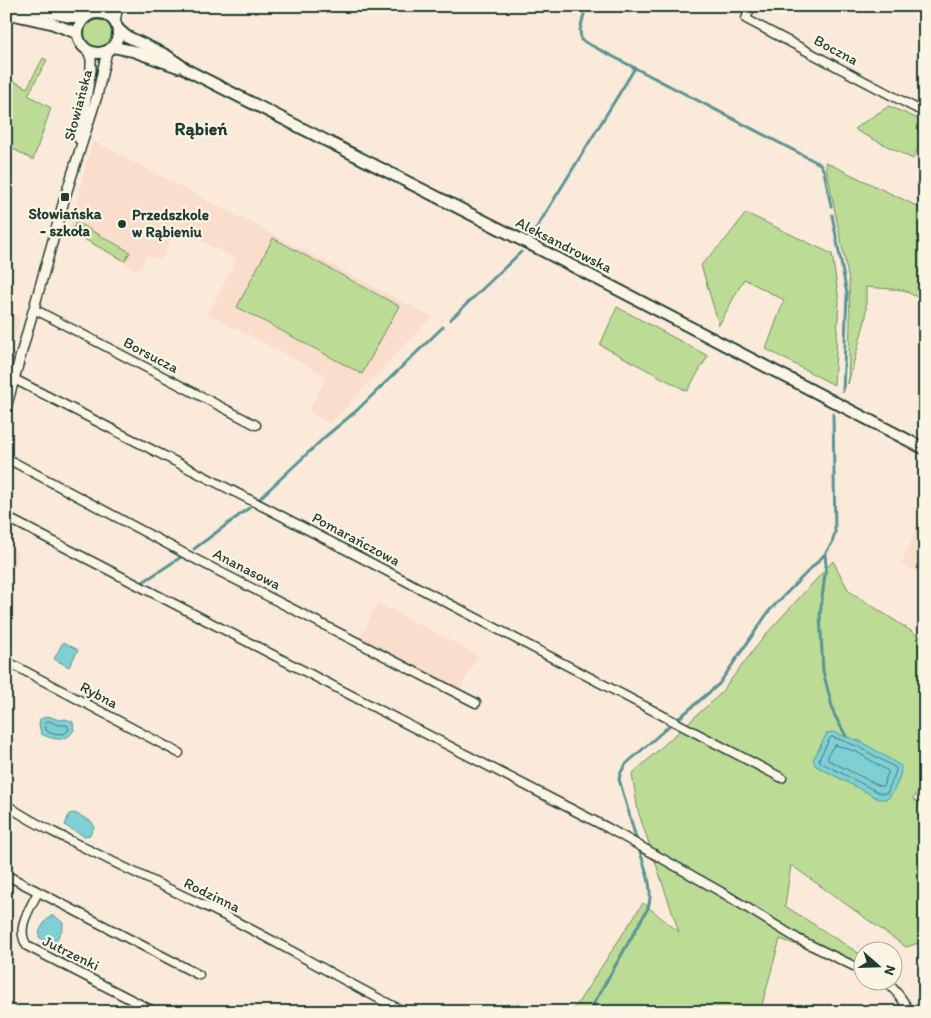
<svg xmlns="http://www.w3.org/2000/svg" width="931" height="1018" font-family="Itim,sans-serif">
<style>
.built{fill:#faddcb}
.green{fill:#bcdb94;stroke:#6e8c64}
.water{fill:#7fd0d5;stroke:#599595}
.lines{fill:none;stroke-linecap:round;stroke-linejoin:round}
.shore{stroke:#457874;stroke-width:1}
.stream{stroke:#599595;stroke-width:3}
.minor-casing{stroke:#1f3d34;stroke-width:11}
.tertiary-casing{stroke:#1f3d34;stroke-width:12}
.secondary-casing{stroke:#1f3d34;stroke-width:14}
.minor{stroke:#fcf5e5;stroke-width:8}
.tertiary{stroke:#fcf5e5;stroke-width:9}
.secondary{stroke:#fcf5e5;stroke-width:10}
.poi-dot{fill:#1f3d34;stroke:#fcf5e5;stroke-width:2}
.labels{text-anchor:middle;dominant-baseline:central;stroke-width:4.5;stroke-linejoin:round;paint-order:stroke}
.street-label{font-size:15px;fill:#1f3d34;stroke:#fcf5e5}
.poi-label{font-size:15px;font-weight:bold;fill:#1f3d34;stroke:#fcf5e5}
.quarter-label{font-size:18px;font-weight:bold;fill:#1f3d34;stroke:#fcf5e5}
</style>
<rect width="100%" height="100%" fill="#fbead9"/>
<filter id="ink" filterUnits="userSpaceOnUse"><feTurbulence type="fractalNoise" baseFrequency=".02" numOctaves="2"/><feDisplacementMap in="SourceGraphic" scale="10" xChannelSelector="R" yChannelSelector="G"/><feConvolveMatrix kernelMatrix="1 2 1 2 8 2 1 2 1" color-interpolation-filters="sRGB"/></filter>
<g filter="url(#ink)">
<g class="built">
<polygon points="93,141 432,317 330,423 309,411 327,376 208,314 237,259 177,228 161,260 147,255 138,270 68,232"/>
<polygon points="6,310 20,317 6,367"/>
<polygon points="925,509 925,576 901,564"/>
<polygon points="6,546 15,550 19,556 9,586 6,585"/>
<polygon points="378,603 478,655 459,692 359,640"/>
</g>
<g class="green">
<circle cx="98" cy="34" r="14"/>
<polygon points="43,58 47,60 28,95 51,108 33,160 6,145 6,77 27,88"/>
<polygon points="889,106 925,122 925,132 913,159 857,131 855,128"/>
<polygon points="825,162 925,210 925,273 922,278 925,281 925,301 903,290 866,287 866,317 848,384 850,323 849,281"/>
<polygon points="746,213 832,254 839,301 834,385 766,349 784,300 744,279 719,325 701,265 726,239"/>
<polygon points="76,222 130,252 125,261 71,232"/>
<polygon points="273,238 399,306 362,374 237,307"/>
<polygon points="617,307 708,356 687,391 600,345"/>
<polygon points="833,561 849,591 925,640 925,783 913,799 925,806 925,941 906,947 791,865 785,906 863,956 863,969 780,939 760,1012 572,1012 643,903 679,932 638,811 632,774 719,695 767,633"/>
</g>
<g class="water">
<polygon points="63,642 78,650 69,667 54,659"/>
<path d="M48,716L59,720L66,719L73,722L74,730C66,743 54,740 41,734L39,725L40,719Z"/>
<path d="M833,732L862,742L901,766C902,775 894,793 887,799H879L816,766L813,760L827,733Z"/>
<polygon points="75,813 92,822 94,827 90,835 84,836 67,827 65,825 69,814"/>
<path d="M51,916H55L63,923V928L54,944L51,945L39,937C38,931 45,920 51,916Z"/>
</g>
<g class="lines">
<g class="shore">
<polygon points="49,721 58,725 67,725 69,730 64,734 50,733 46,730 45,723"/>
<polygon points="833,737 859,747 896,768 896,771 887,793 880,793 820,762 819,759 830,738"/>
<path d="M836,745L857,752L888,771V773L883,786H880L828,760C827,755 832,746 836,745Z"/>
</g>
<g class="stream">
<polyline points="586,6 580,30 581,40 820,164 824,171 831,206"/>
<polyline points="832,215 847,294 843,391"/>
<polyline points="534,232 635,68"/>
<polyline points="450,320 521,252"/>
<polyline points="833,414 835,532 832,543 825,554 826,565 820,615 823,671 834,714 846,736"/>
<polyline points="259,499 326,436 355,412 443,327"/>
<polyline points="194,549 249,508"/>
<polyline points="140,584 181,557"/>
<polyline points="678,719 719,684 769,611 825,554"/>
<polyline points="636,838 619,779 621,772 626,764 669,726"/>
<path d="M589,1012L648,908C654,889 646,871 640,852"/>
</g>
<defs>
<g id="minor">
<polyline points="751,6 746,19 925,113"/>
<polyline points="34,309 256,425"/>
<polyline points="14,379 270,510 782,778"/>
<polyline points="6,458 193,558 476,703"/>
<polyline points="6,517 608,828 723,893 798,939 864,971"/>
<polyline points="6,661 179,753"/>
<path d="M6,804C25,819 48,829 69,840C113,862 158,884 203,905C272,938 337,978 405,1012"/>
<polyline points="6,875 199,975"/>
<path d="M38,892C30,909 15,928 27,946L155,1012"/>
<path d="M883,980C896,989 902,999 910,1012"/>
</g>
<g id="tertiary">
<polyline points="101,13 105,6"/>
<polyline points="115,21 118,6"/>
<polyline points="79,139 91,70 91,59 88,51"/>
<polyline points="6,408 65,197 97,96 107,51"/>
</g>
<g id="secondary">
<polyline points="20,6 71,17 85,17"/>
<circle cx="98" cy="33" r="20"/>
<polyline points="6,13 51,23 77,33"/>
<polyline points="118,29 126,36 166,55 189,71 557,258 925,449"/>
<polyline points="113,47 133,51 178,67"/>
</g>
</defs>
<use href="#minor" class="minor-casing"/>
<use href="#tertiary" class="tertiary-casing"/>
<use href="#secondary" class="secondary-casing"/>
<use href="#minor" class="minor"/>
<use href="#tertiary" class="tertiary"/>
<use href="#secondary" class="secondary"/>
</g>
</g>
<g class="poi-dot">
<rect x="60" y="192" width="10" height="10" rx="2.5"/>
<circle cx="122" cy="224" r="5"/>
</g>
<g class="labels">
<g class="street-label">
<text transform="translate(836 50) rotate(28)">Boczna</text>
<text transform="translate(78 105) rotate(-75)">Słowiańska</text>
<text transform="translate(564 245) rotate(27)">Aleksandrowska</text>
<text transform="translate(151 355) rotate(28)">Borsucza</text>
<text transform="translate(356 539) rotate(28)">Pomarańczowa</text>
<text transform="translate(247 569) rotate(27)">Ananasowa</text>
<text transform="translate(99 695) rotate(28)">Rybna</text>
<text transform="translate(212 895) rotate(26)">Rodzinna</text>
<text transform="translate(71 953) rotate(26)">Jutrzenki</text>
</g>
<g class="poi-label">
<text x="65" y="214">Słowiańska<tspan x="65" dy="17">- szkoła</tspan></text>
<text x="132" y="215" text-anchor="start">Przedszkole<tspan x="132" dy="17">w Rąbieniu</tspan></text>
</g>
<g class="quarter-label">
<text x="201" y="129">Rąbień</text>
</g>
</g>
<rect width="931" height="1018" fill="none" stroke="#fcf5e5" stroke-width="25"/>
<rect x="12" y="12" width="906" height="993" fill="none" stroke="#1f3d34" stroke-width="2" filter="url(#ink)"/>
<g transform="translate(878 966) rotate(110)"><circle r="24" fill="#fcf5e5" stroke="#a4ab9e"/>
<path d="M0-4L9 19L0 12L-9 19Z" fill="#1f3d34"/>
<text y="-8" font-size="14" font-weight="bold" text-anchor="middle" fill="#1f3d34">N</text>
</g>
</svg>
